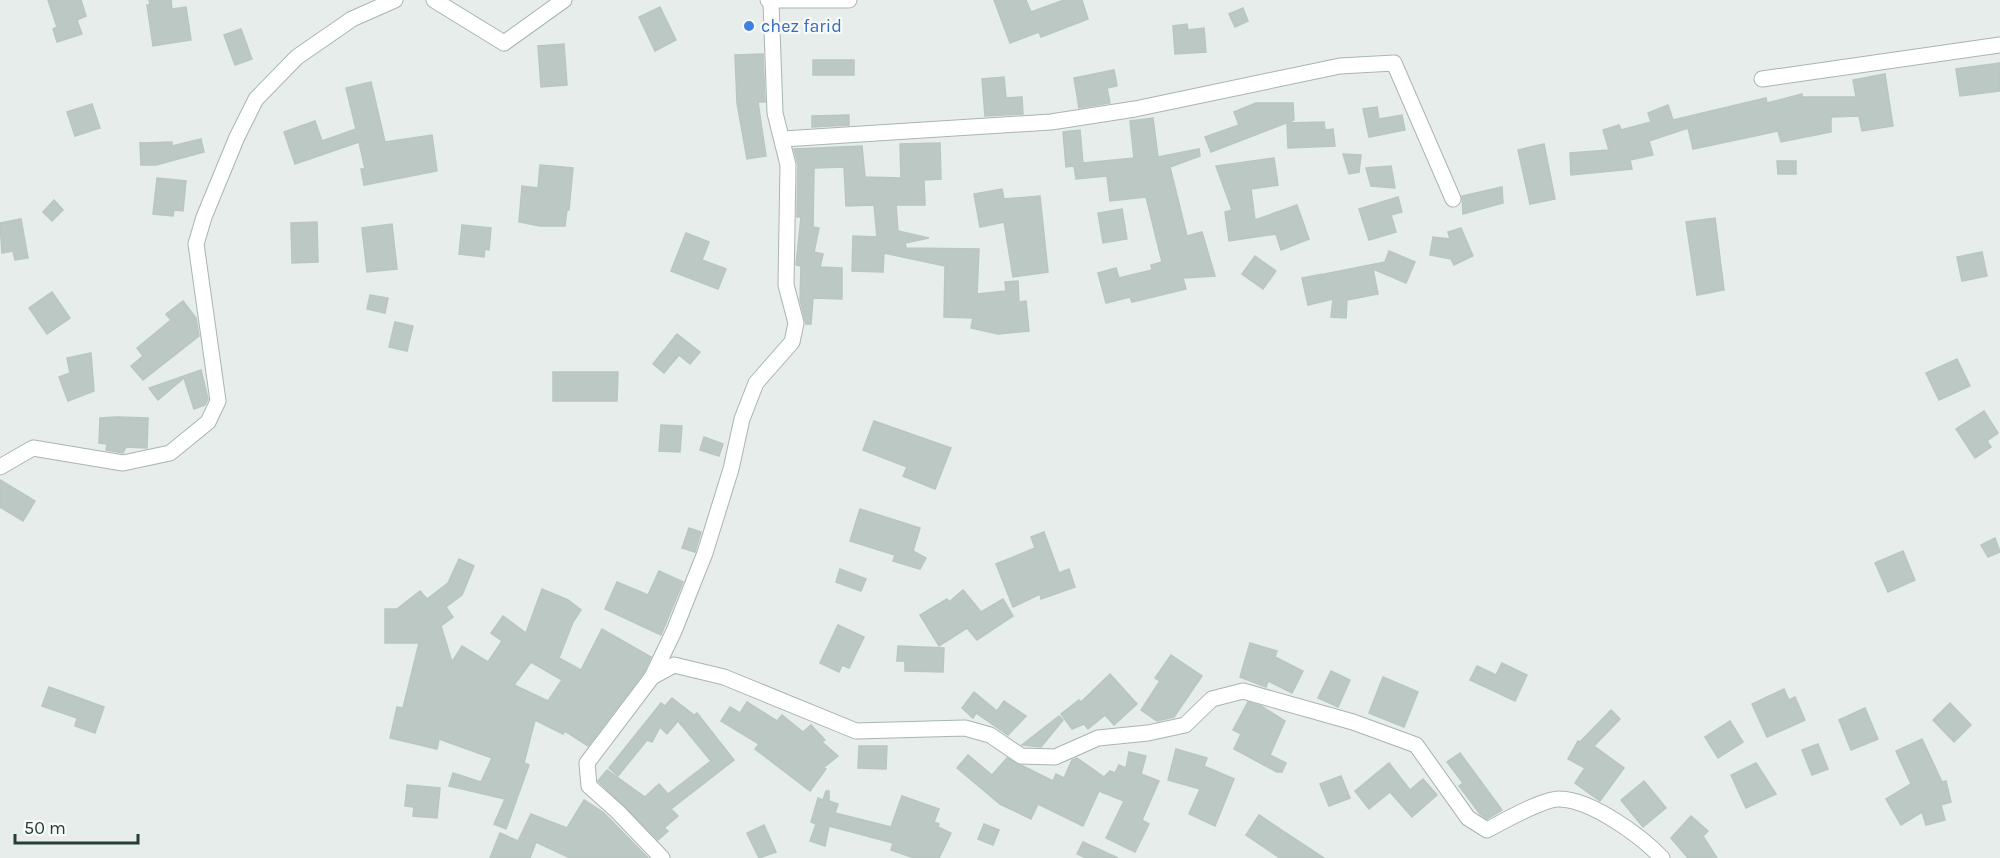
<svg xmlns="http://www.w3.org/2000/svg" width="2000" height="858" font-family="Karla,sans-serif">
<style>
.building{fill:#bcc8c3;stroke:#b9c6c1;stroke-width:1.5;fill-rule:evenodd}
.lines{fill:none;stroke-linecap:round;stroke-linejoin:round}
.street-casing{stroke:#a9b5b1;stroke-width:17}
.street{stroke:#fff;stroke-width:15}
.shop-dot{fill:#3f7fe0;stroke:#f7faf8;stroke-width:2}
.labels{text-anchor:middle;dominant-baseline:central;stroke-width:4.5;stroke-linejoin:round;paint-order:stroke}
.shop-label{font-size:18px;fill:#366cbe;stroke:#f7faf8;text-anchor:start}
</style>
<rect width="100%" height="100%" fill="#e6edea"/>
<g class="building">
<polygon points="48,0 81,0 86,16 77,20 82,34 57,42 53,29 57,27"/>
<polygon points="149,0 171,0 172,9 186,7 191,40 153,46 147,5 150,5"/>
<polygon points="994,0 1026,0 1031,12 1064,0 1082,0 1088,19 1041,37 1039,32 1010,43"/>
<polygon points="660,7 676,40 655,51 639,17"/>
<polygon points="1243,8 1248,21 1235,27 1229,14"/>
<polygon points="1187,24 1188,30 1204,28 1206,52 1175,54 1173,26"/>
<polygon points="241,29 252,59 235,65 224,35"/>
<polygon points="564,44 567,85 541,87 538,46"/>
<polygon points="763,54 765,102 758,102 766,156 747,159 737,103 735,55"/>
<rect x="813" y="60" width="41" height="15"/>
<polygon points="2000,63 2000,91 1960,96 1956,69"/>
<polygon points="1114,70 1117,86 1107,88 1110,103 1079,108 1074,78"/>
<polygon points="1885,74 1893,126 1862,131 1859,116 1831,117 1831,132 1781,142 1778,131 1693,149 1688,128 1649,141 1653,155 1630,160 1632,169 1571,175 1570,153 1609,150 1603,130 1619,125 1621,130 1651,122 1648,113 1668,105 1673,120 1766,98 1767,103 1802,94 1802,97 1856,97 1853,80"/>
<polygon points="1004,77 1006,98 1022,97 1023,114 985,116 982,79"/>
<polygon points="371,82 385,142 432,135 437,171 364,185 361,169 365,169 359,142 295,164 284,132 315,121 322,141 356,129 346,88"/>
<polygon points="1256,103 1293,103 1294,120 1211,152 1205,137 1239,125 1234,112"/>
<polygon points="92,104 100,128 75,136 67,112"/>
<polygon points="1377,107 1379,119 1402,115 1405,130 1369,137 1363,109"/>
<polygon points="849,115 849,125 812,127 812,116"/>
<polygon points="1153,118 1158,157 1199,149 1200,156 1170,167 1187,236 1202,232 1215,276 1183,278 1186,289 1132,302 1130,297 1106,303 1098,273 1116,268 1119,278 1152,270 1151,265 1162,262 1146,197 1110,201 1107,176 1076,179 1074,166 1066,167 1063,132 1080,130 1083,163 1134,158 1130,121"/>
<polygon points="1324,122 1325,130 1333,129 1335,146 1288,148 1287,123"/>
<polygon points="201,139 204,152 156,165 141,165 140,143 172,142 172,146"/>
<polygon points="940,143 941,179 924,180 925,205 896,205 898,231 929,238 905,243 906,248 979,249 977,294 1006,291 1005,282 1018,281 1019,302 1026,301 1029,331 998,334 971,328 973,318 944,317 945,266 884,253 883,272 852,271 853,236 877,237 874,205 846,206 844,167 814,168 813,227 819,228 814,252 823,254 820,267 842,268 842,299 813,298 811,324 806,324 800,300 801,266 796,265 801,217 797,217 798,165 794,149 862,146 865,177 901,178 900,144"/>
<polygon points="1544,144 1555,199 1530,204 1518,150"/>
<polygon points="1343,154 1361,155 1359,172 1349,174"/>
<polygon points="1274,158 1278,185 1251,189 1255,220 1297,205 1309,239 1281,250 1276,234 1229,241 1225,212 1232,210 1216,166"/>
<polygon points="1777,161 1796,161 1796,174 1778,174"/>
<polygon points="540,165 573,168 569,210 567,210 565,226 540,226 519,222 522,186 538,188"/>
<polygon points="1391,166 1395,188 1371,186 1366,168"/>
<polygon points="157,178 186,181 183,211 174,210 173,216 153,214"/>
<polygon points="1502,187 1503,203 1463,214 1462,196"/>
<polygon points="1002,189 1004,199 1040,196 1048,272 1013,277 1004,222 980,227 974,194"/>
<polygon points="1398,197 1402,212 1391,215 1396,232 1369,240 1359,209"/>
<polygon points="54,200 63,210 52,221 43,212"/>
<polygon points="1122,209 1127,239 1103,243 1098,213"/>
<polygon points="1715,218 1724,290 1697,295 1686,222"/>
<polygon points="21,219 28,258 15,260 13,251 2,253 0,223"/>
<polygon points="317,222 318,262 292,263 291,223"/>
<polygon points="392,224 397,269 367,272 362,228"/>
<polygon points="462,225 491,228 489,250 485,249 484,257 459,254"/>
<polygon points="1461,228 1473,256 1454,265 1451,259 1430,255 1433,237 1450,239 1448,232"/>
<polygon points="686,233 709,242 702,260 726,269 718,289 671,271"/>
<polygon points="1389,251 1415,262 1406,283 1373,269 1378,294 1347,300 1346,318 1331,317 1333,299 1308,305 1302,278 1322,274 1324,280 1324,274 1385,262"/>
<polygon points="1982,252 1987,276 1962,281 1957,257"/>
<polygon points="1255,256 1276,271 1263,289 1242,274"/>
<polygon points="52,292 70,318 47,334 29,308"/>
<polygon points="370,295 388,298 385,313 367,309"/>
<polygon points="183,301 196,318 199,336 143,380 131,366 143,356 137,348 171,320 166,314"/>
<polygon points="395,322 413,326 407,351 389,347"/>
<polygon points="677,334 700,352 690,364 679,355 664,373 653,364"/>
<polygon points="91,353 94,391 68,401 59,377 70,373 67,358"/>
<polygon points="1957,359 1970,386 1939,400 1926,373"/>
<polygon points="201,370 208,399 205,405 194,409 184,378 158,400 149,388"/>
<polygon points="553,372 618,372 617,401 553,401"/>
<polygon points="1984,411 1998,433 1987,441 1991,447 1975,458 1956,429"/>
<polygon points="117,417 148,418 147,448 126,447 123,453 106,450 107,444 99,443 100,418"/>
<polygon points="874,421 951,448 935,489 903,476 907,467 863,450"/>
<polygon points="661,425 682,426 680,452 659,451"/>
<polygon points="704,437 723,444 719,456 700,450"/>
<polygon points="0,480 35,501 23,521 0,507"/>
<polygon points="860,509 920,528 913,551 926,558 920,569 893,561 895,555 850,541"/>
<polygon points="689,528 701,532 695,552 682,548"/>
<polygon points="1044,532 1059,573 1069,569 1075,587 1041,599 1040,594 1013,607 996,564 1035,548 1031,537"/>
<polygon points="1995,538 2000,552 1988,557 1981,545"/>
<polygon points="1903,551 1915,580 1888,592 1875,563"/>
<path d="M459,559L474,566L462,595L446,607L453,617L441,626L452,662L462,646L488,662L502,641L491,633L503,616L526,633L542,589L568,600L581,610L573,622L559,658L581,670L602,629L651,657L644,672L588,746L565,731L563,734L535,720L524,763L529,765L506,829L494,824L505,799L449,786L453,773L481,782L492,758L439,739L437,749L390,738L397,707L403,708L419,643H385V609H397L420,591L427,599L448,583ZM531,662L562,680L548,701L514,685Z"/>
<polygon points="840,569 866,579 861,591 836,582"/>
<polygon points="659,571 683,582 661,635 605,609 617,582 648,595"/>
<polygon points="963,590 981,612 1003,599 1013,616 977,640 967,628 939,646 920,615 947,599 949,602"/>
<polygon points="838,625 864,637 849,668 842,665 839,672 820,663"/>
<polygon points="1250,643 1277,651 1275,657 1303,671 1292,693 1268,681 1266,687 1240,677"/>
<polygon points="898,646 944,648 943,672 905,671 905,661 897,661"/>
<polygon points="1171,655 1202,676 1174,717 1157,721 1141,710 1160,681 1155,678"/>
<polygon points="1502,663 1527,675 1515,701 1470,680 1477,666 1496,675"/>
<polygon points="1331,671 1350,680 1338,707 1318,698"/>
<polygon points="1110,674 1137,704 1114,725 1105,715 1088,729 1084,724 1072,729 1061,714 1079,700 1081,702"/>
<polygon points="1383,677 1418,692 1404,727 1369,713"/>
<polygon points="49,687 104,707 95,733 75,726 77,718 42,706"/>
<polygon points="1784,689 1789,700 1795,697 1805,720 1767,737 1752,704"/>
<polygon points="974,692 997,711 1004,701 1026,716 1008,735 976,713 973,718 962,708"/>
<polygon points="672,698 694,715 697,713 734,760 671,809 678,816 664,828 668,831 658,840 598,781 607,770 645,797 659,784 668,794 711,761 678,721 667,734 660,727 652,742 647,740 618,776 609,768 661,703 665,706"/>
<polygon points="747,702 777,721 782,715 803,732 811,725 825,740 822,742 838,756 823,768 826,769 810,791 755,749 759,744 721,721 730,707 740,713"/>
<polygon points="1248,702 1261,706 1285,721 1270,755 1286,763 1282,772 1277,772 1234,749 1241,734 1233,730"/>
<polygon points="1950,703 1971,725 1954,742 1933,720"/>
<polygon points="1865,708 1878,739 1851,750 1839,720"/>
<polygon points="1611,710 1620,719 1594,746 1624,768 1600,801 1575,783 1585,768 1568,759 1578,741 1580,742"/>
<polygon points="1059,716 1063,720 1041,747 1022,745"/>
<polygon points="1730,721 1743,742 1718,758 1705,737"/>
<polygon points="1922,739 1942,782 1946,781 1951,802 1941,805 1945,820 1926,825 1922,812 1901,825 1886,799 1911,784 1896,751"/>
<polygon points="1818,744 1828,769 1812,775 1802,750"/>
<polygon points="859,746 887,746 886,769 858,768"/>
<polygon points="1176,749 1207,758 1204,766 1234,779 1215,826 1189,814 1200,789 1168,780"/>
<polygon points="1129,752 1146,756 1141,774 1159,781 1142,820 1149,824 1135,852 1106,838 1124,801 1099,791 1083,826 1038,804 1031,819 1000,804 957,768 968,755 992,775 1007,758 1053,781 1056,774 1064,778 1072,760 1077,758 1104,777 1110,771 1115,773 1119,765 1126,768"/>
<polygon points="1460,753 1502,810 1487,819 1480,814 1459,786 1463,783 1447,762"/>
<polygon points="1389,763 1410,790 1423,779 1437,795 1412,817 1390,792 1369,809 1355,791"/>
<polygon points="1756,763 1776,794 1746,808 1731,775"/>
<polygon points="1341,776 1350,798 1329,806 1320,784"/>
<polygon points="1644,781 1666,808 1643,827 1621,800"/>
<polygon points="407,785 440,788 437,818 413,816 414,807 405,806"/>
<polygon points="826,791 829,791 829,801 838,804 835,813 891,827 902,796 939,809 934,822 939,824 938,827 951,833 939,858 914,858 891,850 893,843 829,826 825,846 810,841 816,824 811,822 818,798 823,800"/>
<polygon points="584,800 604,813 648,858 570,858 536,842 530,858 490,858 500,833 518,841 531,814 567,828"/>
<polygon points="1259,815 1324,858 1280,858 1246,835"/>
<polygon points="1691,816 1708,831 1703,836 1717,858 1688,858 1671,838"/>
<polygon points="984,824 999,830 993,845 978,839"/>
<polygon points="764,825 776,852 759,858 747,833"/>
<polygon points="1083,842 1118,858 1086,858 1077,854"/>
</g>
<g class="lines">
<defs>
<g id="street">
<polyline points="434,0 504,43 564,0"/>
<polyline points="768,0 849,0"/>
<polyline points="1762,79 2000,45"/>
<polyline points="783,139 1051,122 1135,109 1340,66 1394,63 1453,199"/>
<polyline points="0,467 33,448 123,463 170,453 208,422 218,401 196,244 204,217 237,137 256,99 297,57 352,19 395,0"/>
<polyline points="652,677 674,631 705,553 731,469 742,419 756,383 792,342 796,323 786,285 788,165 775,113 771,2"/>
<path d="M662,858L617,811L589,786L587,763L652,677L674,665L724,677L856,731L965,728L990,735L1021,756L1055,757L1098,738L1148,733L1185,725L1212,699L1243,691L1353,722L1416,745L1468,818L1487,830C1502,822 1544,798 1560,799C1592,800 1641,836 1662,858"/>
</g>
</defs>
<use href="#street" class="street-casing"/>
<use href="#street" class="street"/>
</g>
<circle class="shop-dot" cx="749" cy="26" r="6"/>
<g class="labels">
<g class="shop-label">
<text x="761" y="26">chez farid</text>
</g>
</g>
<path d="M15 834v9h123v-9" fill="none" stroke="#273e38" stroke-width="3"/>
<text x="24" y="834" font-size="18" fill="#273e38" stroke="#f7faf8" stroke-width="4.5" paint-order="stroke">50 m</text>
</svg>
